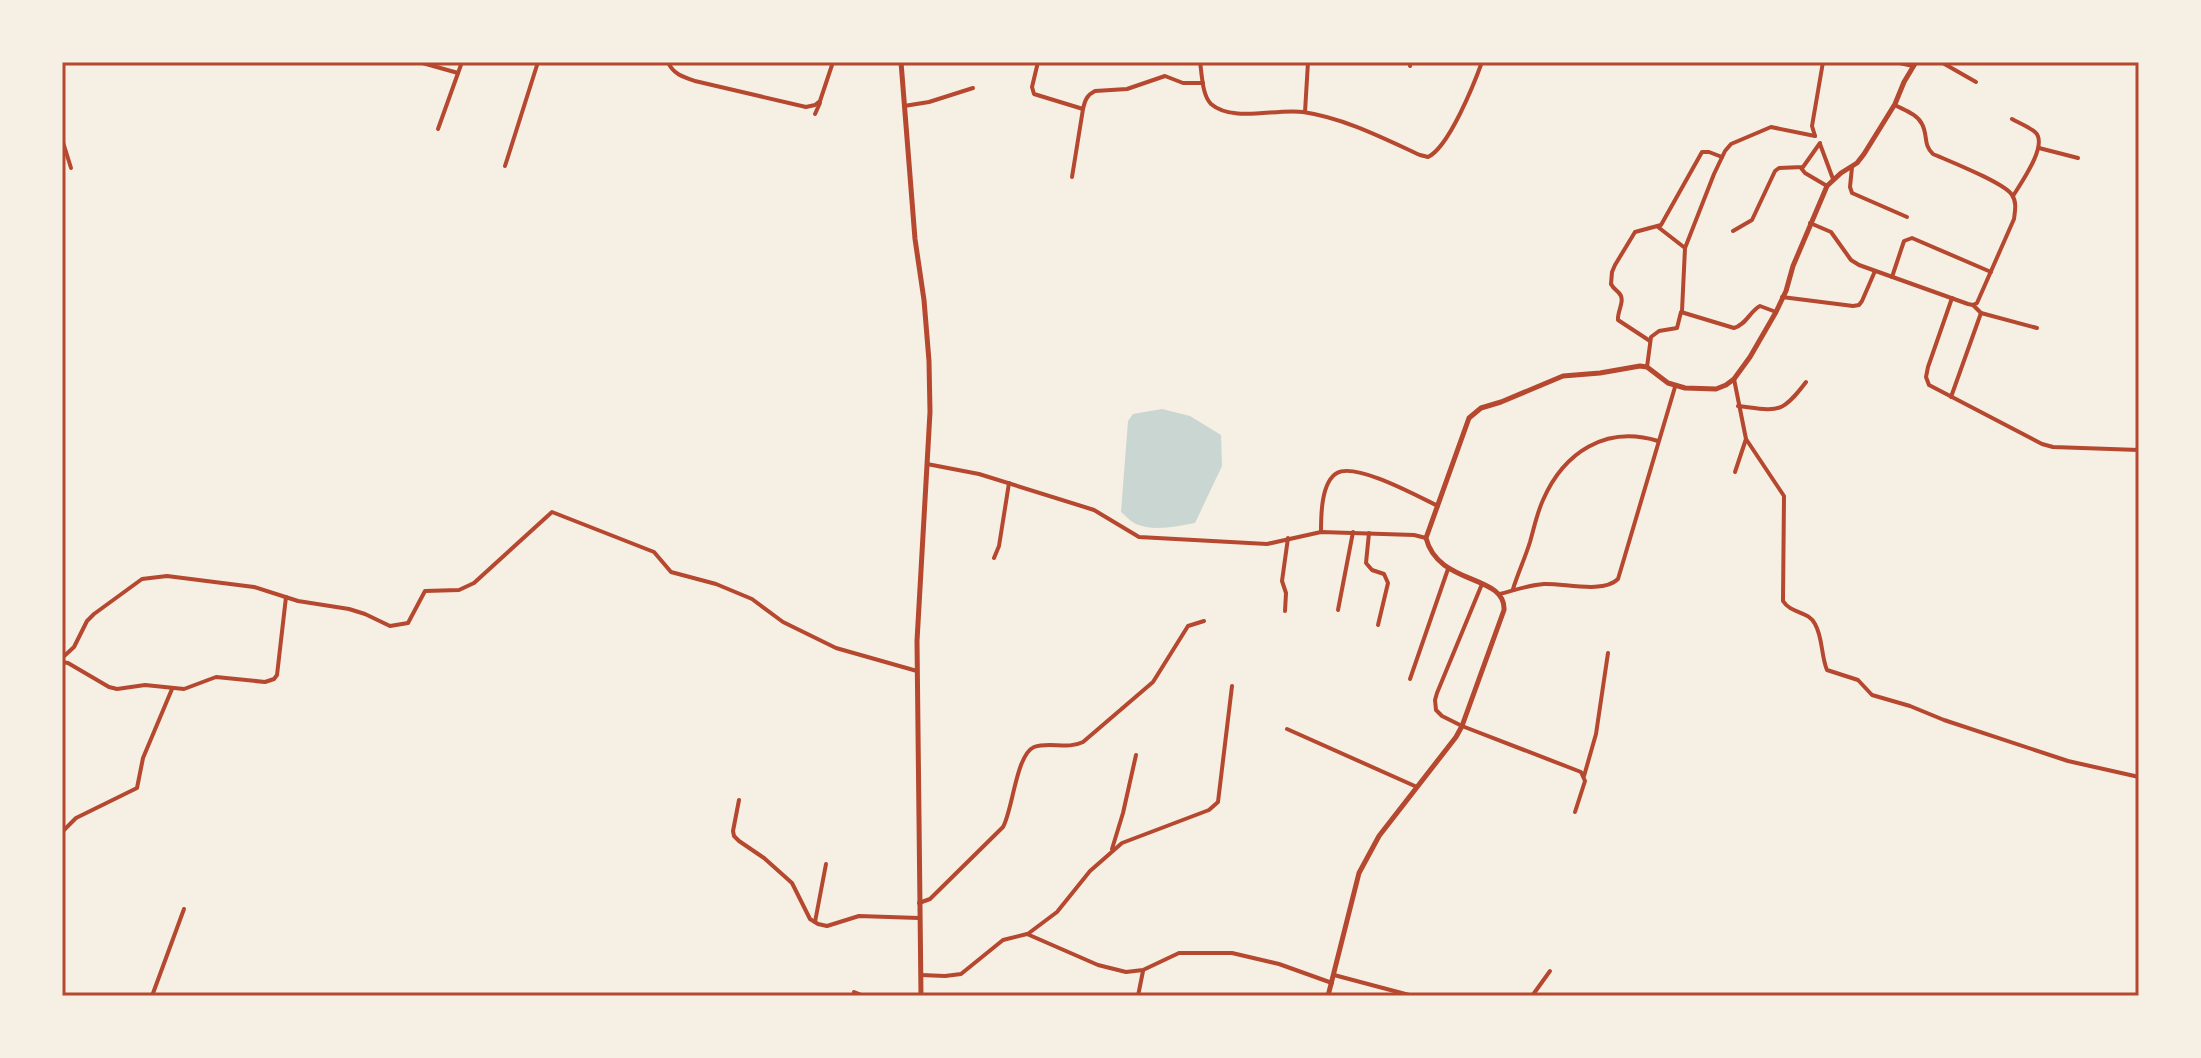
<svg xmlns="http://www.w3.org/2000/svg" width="2201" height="1058" font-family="Figtree,sans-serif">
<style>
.water{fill:#c9d6d2}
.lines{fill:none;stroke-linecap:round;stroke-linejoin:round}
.minor{stroke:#b5482f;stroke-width:4}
.tertiary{stroke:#b5482f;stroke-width:5}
.neatline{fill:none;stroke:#b5482f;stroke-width:3}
</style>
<rect width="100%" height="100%" fill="#f6efe4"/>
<path class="water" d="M1162,409L1190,416L1221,435L1222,466L1195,523C1177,526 1154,532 1136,524C1131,522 1126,516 1121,512L1128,421L1133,414Z"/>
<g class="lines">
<g class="minor">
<polyline points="419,62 458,73"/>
<path d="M668,62C673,74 683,77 695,81L806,107L815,105L820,101L833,62"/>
<polyline points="1038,62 1032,87 1034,94 1083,109"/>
<path d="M1200,62C1202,74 1202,95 1211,104C1233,123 1276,108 1303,112C1344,118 1383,138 1420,155L1428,157C1449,147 1474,84 1482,62"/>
<polyline points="1895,62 1913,66"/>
<polyline points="1941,62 1976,82"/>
<polyline points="1410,66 1411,62"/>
<polyline points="904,106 929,102 973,88"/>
<polyline points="1305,112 1308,62"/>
<polyline points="815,114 820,103"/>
<path d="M2012,119C2019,123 2029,127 2035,132C2049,144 2021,183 2013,196"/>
<polyline points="438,129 462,62"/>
<polyline points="1815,136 1812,126 1823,62"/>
<polyline points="62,139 71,168"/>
<polyline points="1820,144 1833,179"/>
<polyline points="2039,148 2078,158"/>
<polyline points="505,166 538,62"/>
<polyline points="1852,167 1850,187 1852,193 1907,217"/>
<polyline points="1801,168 1805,173 1827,186"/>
<path d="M1072,177L1083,109C1085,100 1087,95 1095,91L1127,89L1165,76L1183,83H1203"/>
<path d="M1810,223L1831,232L1851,260L1859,265L1968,304L1973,305L1977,303L2014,219C2015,211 2017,202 2012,195C2005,183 1949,161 1933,154C1923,145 1928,135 1922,124C1917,114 1904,110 1895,105"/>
<polyline points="1658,227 1685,248 1682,311"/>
<polyline points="1733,231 1752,220 1775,171 1779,168 1803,167 1820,143"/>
<polyline points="1685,248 1714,174 1725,151 1731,144 1771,127 1815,136"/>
<polyline points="1892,277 1904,241 1912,238 1991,272"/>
<polyline points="1782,297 1853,306 1859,305 1862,301 1875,271"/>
<polyline points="1952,298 1928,367 1926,377 1929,385 2042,444 2053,447 2139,450"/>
<polyline points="1973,305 1981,313 2037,328"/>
<path d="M1650,341L1618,320C1617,311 1626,300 1619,293C1616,290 1613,288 1611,284L1612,272L1615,265L1635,232L1661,225L1702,152H1709L1722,157"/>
<path d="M1647,367L1651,337L1659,331L1677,328L1681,312L1734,328C1746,325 1750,311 1760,306L1776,312"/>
<path d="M1734,379L1746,439L1784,496L1783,601C1791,614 1809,611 1815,624C1823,638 1821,656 1827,670L1858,680L1872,695L1910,706L1944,720L2068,761L2139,777"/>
<polyline points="1951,397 1981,313"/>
<path d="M1738,406C1778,411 1781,415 1806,382"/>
<polyline points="927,464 979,474 1094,510 1139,537 1267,544 1321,532 1414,535 1426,538"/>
<polyline points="1735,472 1746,439"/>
<path d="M1321,532C1321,516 1321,482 1337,473C1356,462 1419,497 1438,506"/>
<polyline points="1369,533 1366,563 1372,570 1384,574 1388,583 1378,625"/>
<polyline points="994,558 999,546 1009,483"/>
<polyline points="1482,584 1437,693 1435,700 1436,710 1442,716 1462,726 1581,772 1585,781 1575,812"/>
<path d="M1513,589C1518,573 1525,558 1530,542C1534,528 1537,513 1543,500C1564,452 1606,425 1658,441"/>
<path d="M1500,594C1515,590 1529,585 1544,584C1564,583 1603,594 1618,579L1675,387"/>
<polyline points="1338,610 1353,532"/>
<polyline points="1285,611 1286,593 1282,581 1288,538"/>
<polyline points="62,658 74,647 87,621 94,614 142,579 167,576 254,587 298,601 349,609 365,614 390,626 408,623 425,591 459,590 474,583 552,512 654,552 671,572 716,584 752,599 783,622 836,648 917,671"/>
<polyline points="62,662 68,663 109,687 117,689 145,685 184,689 216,677 265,682 274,679 277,675 286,597"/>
<polyline points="1410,679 1448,569"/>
<polyline points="1287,729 1417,787"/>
<polyline points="1584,776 1596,734 1608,653"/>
<polyline points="739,800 733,831 734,836 739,841 764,858 792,883 810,919 818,924 827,926 859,916 919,918"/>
<polyline points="62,832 76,818 137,788 143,758 172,689"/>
<polyline points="1112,849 1123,813 1136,755"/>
<path d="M919,903L930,899L1003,827C1013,809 1016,755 1034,747C1050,741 1067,750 1083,742L1153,682L1188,626L1204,621"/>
<polyline points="815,922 826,864"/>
<polyline points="1029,933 1057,912 1090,871 1122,843 1209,810 1218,802 1232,686"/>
<polyline points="921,975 945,976 961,974 1003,940 1027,934 1098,965 1126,972 1143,970 1179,953 1232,953 1279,964 1332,983"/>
<polyline points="1334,975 1413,996"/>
<polyline points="854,992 864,996"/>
<polyline points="152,996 184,909"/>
<polyline points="1138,996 1143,971"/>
<polyline points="1532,996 1550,971"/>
</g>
<g class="tertiary">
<polyline points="901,62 915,239 924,300 929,361 930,412 917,641 921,996"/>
<path d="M1328,996L1359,873L1379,836L1456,737L1462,726L1504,610C1506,574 1438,586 1426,538L1469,418L1481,408L1501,402L1563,376L1600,373L1640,366L1647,367L1668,383L1685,388L1716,389L1726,385L1734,379L1750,357L1776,312L1786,291L1793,266L1827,186L1841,173L1857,163L1864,154L1895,104L1904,82L1916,62"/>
</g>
</g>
<rect width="2201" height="1058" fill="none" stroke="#f6efe4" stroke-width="128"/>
<rect x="64" y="64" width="2073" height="930" class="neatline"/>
</svg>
